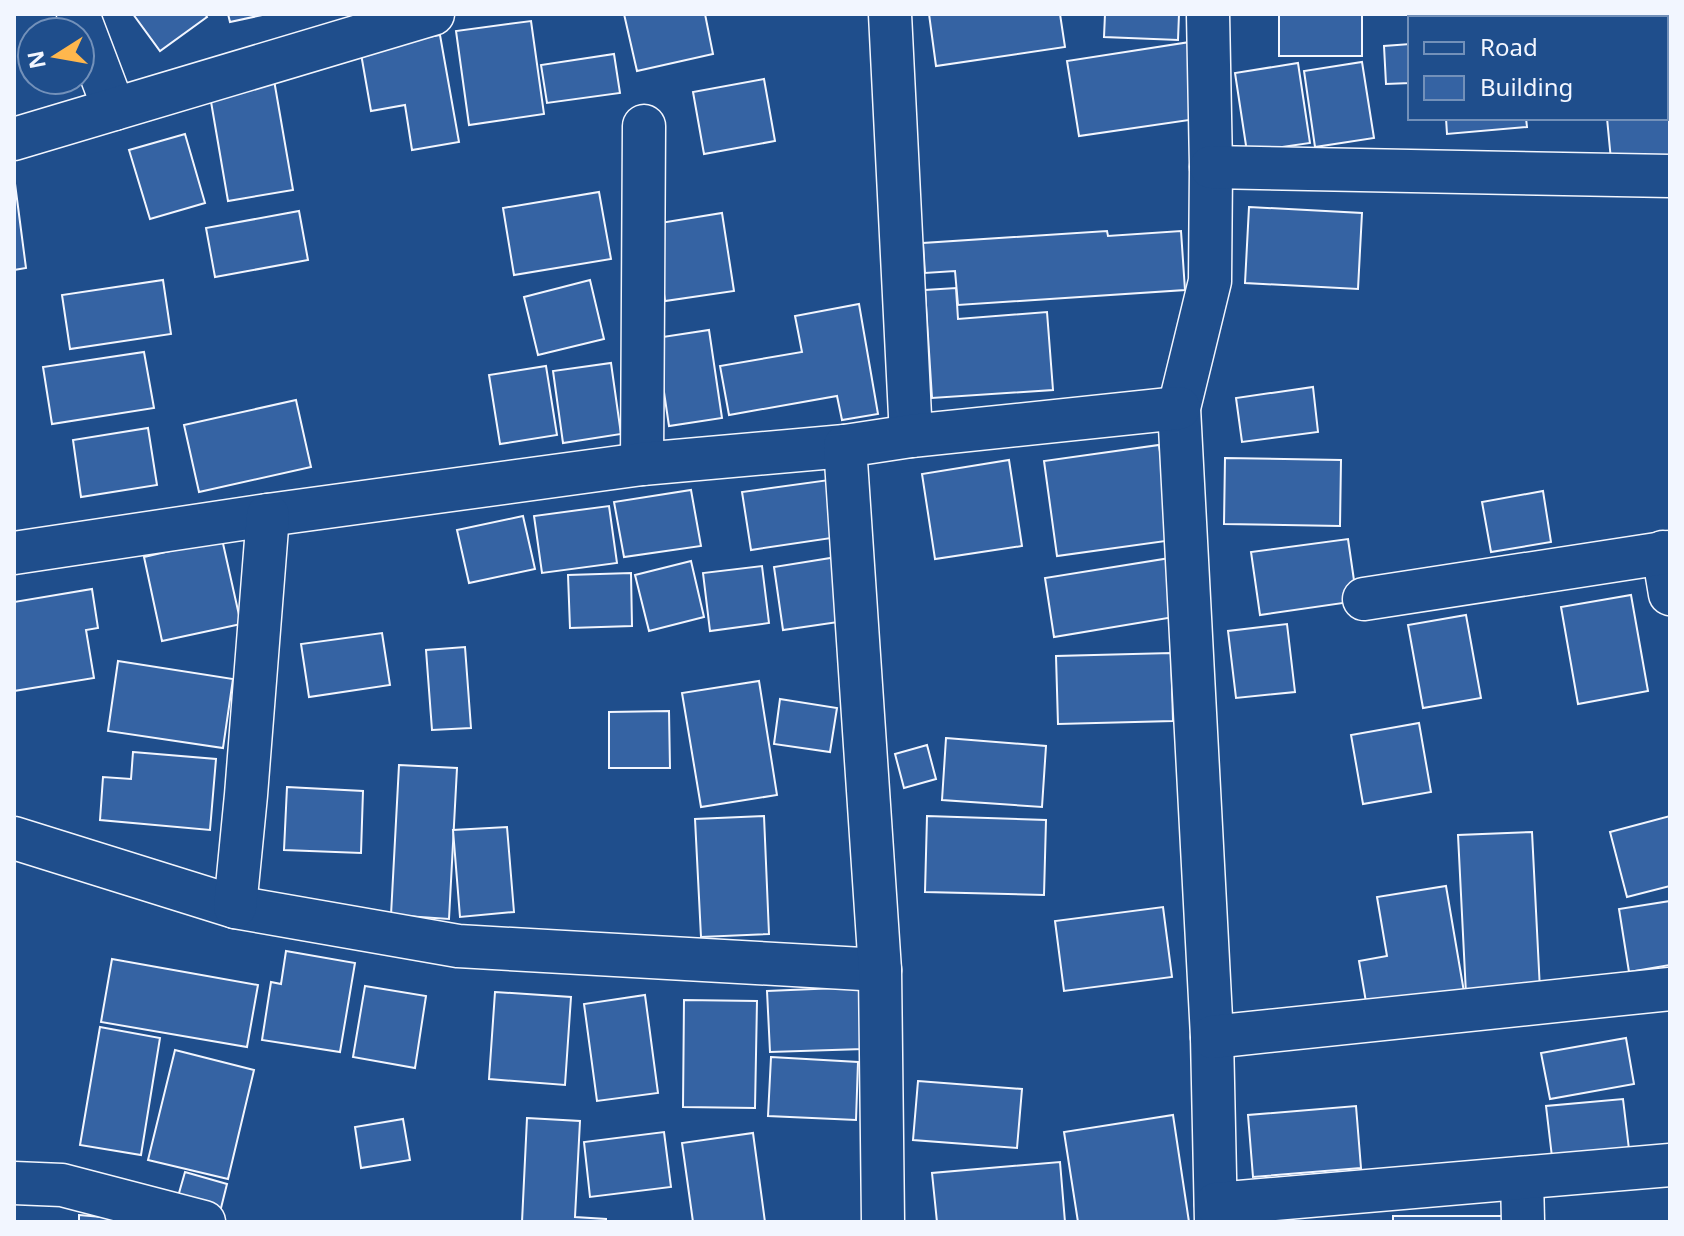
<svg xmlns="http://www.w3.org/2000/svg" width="1684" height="1236" font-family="'Noto Sans',sans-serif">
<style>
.building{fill:#3563a3;stroke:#f2f6ff;stroke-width:2}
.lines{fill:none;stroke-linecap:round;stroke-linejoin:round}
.minor-casing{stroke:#f2f6ff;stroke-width:45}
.minor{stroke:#1f4e8c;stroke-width:42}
</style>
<rect width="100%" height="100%" fill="#1f4e8c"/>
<g class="building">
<polygon points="133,14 205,14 207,17 160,51"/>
<polygon points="228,14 267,14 230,22"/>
<polygon points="624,14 705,14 713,54 637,71"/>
<polygon points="929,14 1060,14 1065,47 936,66"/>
<polygon points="1105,14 1179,14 1178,40 1104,37"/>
<rect x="1279" y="14" width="83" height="42"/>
<rect x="1420" y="14" width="88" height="4"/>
<polygon points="531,21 544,114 469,125 456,31"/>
<polygon points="1666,24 1670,24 1670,155 1611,160 1607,118 1666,118"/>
<polygon points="440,35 459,142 412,150 405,105 371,111 360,48"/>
<polygon points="1190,42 1203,118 1079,136 1067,61"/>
<polygon points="1410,44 1410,83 1386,84 1384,46"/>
<polygon points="614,54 620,93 547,103 541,65"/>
<polygon points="1362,62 1374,138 1315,147 1304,71"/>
<polygon points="1298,63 1310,143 1247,152 1235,73"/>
<polygon points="764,79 775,141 704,154 693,92"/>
<polygon points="274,80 293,190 228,201 209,90"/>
<polygon points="1446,118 1526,118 1527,127 1447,134"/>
<polygon points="185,134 205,203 150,219 129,150"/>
<polygon points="14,176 26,268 14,270"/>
<polygon points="599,192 611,259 514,275 503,208"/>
<polygon points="1249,207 1362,213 1358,289 1245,283"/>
<polygon points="299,211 308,260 215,277 206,228"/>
<polygon points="722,213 734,291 665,301 654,224"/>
<polygon points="1107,231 1108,236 1181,231 1185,290 958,305 955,271 925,273 923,243"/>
<polygon points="163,280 171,334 70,349 62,295"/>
<polygon points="590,280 604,339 538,355 524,297"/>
<polygon points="956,288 958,319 1047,312 1053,390 932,398 925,290"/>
<polygon points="859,304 878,414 842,420 837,396 729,415 720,366 802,352 795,316"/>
<polygon points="709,330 722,418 669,426 656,338"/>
<polygon points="144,352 154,408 52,424 43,367"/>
<polygon points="611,363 621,434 563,443 553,371"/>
<polygon points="546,366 557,435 500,444 489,375"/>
<polygon points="1313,387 1318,432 1242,442 1236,398"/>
<polygon points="296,400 311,467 199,492 184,425"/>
<polygon points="148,428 157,485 81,497 73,440"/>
<polygon points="1159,445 1173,540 1057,556 1044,461"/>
<polygon points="1225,458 1341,460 1340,526 1224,524"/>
<polygon points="1009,460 1022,546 935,559 922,474"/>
<polygon points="836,479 845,536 751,550 742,492"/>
<polygon points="691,490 701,546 624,557 614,502"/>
<polygon points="1543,491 1551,542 1491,552 1482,502"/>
<polygon points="609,506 617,563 542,573 534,516"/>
<polygon points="523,516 535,569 469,583 457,530"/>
<polygon points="222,539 241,624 162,641 144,557"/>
<polygon points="1348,539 1357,601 1260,615 1251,552"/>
<polygon points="843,556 852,620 783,630 774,567"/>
<polygon points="1170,558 1180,616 1054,637 1045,578"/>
<polygon points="691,561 704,617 649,631 635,575"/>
<polygon points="762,566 769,623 710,631 703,573"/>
<polygon points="631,573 632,626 570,628 568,575"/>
<polygon points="92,589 98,628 86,630 94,678 14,691 14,602"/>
<polygon points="1631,595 1648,691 1578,704 1561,607"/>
<polygon points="1466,615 1481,698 1423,708 1408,625"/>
<polygon points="1287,624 1295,692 1236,698 1228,631"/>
<polygon points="382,633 390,685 309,697 301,644"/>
<polygon points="465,647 471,728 432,730 426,650"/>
<polygon points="1171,653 1173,721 1058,724 1056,656"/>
<polygon points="118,661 233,679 223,748 108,731"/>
<polygon points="759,681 777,795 701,807 682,693"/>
<polygon points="780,699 837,708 830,752 774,744"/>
<polygon points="669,711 670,768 609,768 609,712"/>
<polygon points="1419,723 1431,792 1363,804 1351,735"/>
<polygon points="946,738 1046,746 1042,807 942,800"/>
<polygon points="927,745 936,779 904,788 895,754"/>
<polygon points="133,752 216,759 210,830 100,820 103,777 131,779"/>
<polygon points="399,765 457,768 449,919 391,915"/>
<polygon points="287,787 363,791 361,853 284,850"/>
<polygon points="764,816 769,934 701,937 695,819"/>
<polygon points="927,816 1046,820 1044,895 925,892"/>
<polygon points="1670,816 1670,886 1627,897 1610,832"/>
<polygon points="507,827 514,912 460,917 453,830"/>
<polygon points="1532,832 1540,990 1466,994 1458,835"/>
<polygon points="1446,886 1464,992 1367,1008 1359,961 1387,956 1377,897"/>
<polygon points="1670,901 1670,965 1629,972 1619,909"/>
<polygon points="1163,907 1172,977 1064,991 1055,921"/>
<polygon points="286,951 355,963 340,1052 262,1040 271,982 281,984"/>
<polygon points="112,959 258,985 247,1047 101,1022"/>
<polygon points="365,986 426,996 415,1068 353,1057"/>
<polygon points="861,987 863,1049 770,1052 767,991"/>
<polygon points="495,992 571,997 565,1085 489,1079"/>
<polygon points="645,995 658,1093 597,1101 584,1004"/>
<polygon points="684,1000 757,1001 755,1108 683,1107"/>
<polygon points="100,1027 160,1038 141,1155 80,1145"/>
<polygon points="1626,1038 1634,1084 1550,1099 1541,1053"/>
<polygon points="175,1050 254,1070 228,1179 148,1160"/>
<polygon points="771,1057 858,1062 856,1120 768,1116"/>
<polygon points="918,1081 1022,1089 1017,1148 913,1140"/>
<polygon points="1623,1099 1631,1166 1554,1174 1546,1106"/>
<polygon points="1356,1106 1361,1168 1253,1177 1248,1115"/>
<polygon points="1173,1115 1189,1222 1078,1222 1064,1132"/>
<polygon points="527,1118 580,1121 575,1217 606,1219 606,1222 522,1222"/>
<polygon points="403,1119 410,1160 361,1168 355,1127"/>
<polygon points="664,1132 671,1187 590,1197 584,1142"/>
<polygon points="753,1133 765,1222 693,1222 682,1143"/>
<polygon points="1060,1162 1065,1222 937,1222 932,1173"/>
<polygon points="185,1172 227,1184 220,1212 177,1200"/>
<polygon points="79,1215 136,1220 136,1222 79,1222"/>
<rect x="1393" y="1216" width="110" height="6"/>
</g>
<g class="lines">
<defs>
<g id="minor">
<polyline points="78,14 114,109"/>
<polyline points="890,14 911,436"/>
<polyline points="1208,14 1211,167 1210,281 1179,408 1212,1037 1216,1222"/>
<polyline points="14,139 433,14"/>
<polyline points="1211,167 1670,176"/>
<polyline points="642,464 644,126"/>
<polyline points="1663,552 1670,594"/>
<polyline points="14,553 268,515 642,464 845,446"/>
<polyline points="1364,599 1670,552"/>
<polyline points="14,838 235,907 458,946 880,970"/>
<polyline points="235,907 246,795 268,515"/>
<polyline points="1212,1037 1670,989"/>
<polyline points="1522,1178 1523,1222"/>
<polyline points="14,1183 62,1185 204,1222"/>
<polyline points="1216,1204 1670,1165"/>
<polyline points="883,1222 880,970 845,446 911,436 1179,408"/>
</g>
</defs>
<use href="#minor" class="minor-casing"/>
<use href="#minor" class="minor"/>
</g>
<rect width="1684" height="1236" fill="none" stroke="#f2f6ff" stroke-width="32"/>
<rect x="1408" y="16" width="260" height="104" fill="#1f4e8c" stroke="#7391ba" stroke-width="2"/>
<rect x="1424" y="42" width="40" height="12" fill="#1f4e8c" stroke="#7391ba" stroke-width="2"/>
<text x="1480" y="56" font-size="24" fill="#f2f6ff">Road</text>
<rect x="1424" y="76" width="40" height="24" fill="#3563a3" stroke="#7391ba" stroke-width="2"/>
<text x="1480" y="96" font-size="24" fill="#f2f6ff">Building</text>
<g transform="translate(56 56) rotate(259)"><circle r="38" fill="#1f4e8c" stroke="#7391ba" stroke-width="2"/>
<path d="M0-6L14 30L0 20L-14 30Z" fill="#ffb74d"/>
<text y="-12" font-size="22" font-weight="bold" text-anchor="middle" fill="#f2f6ff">N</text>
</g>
</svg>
